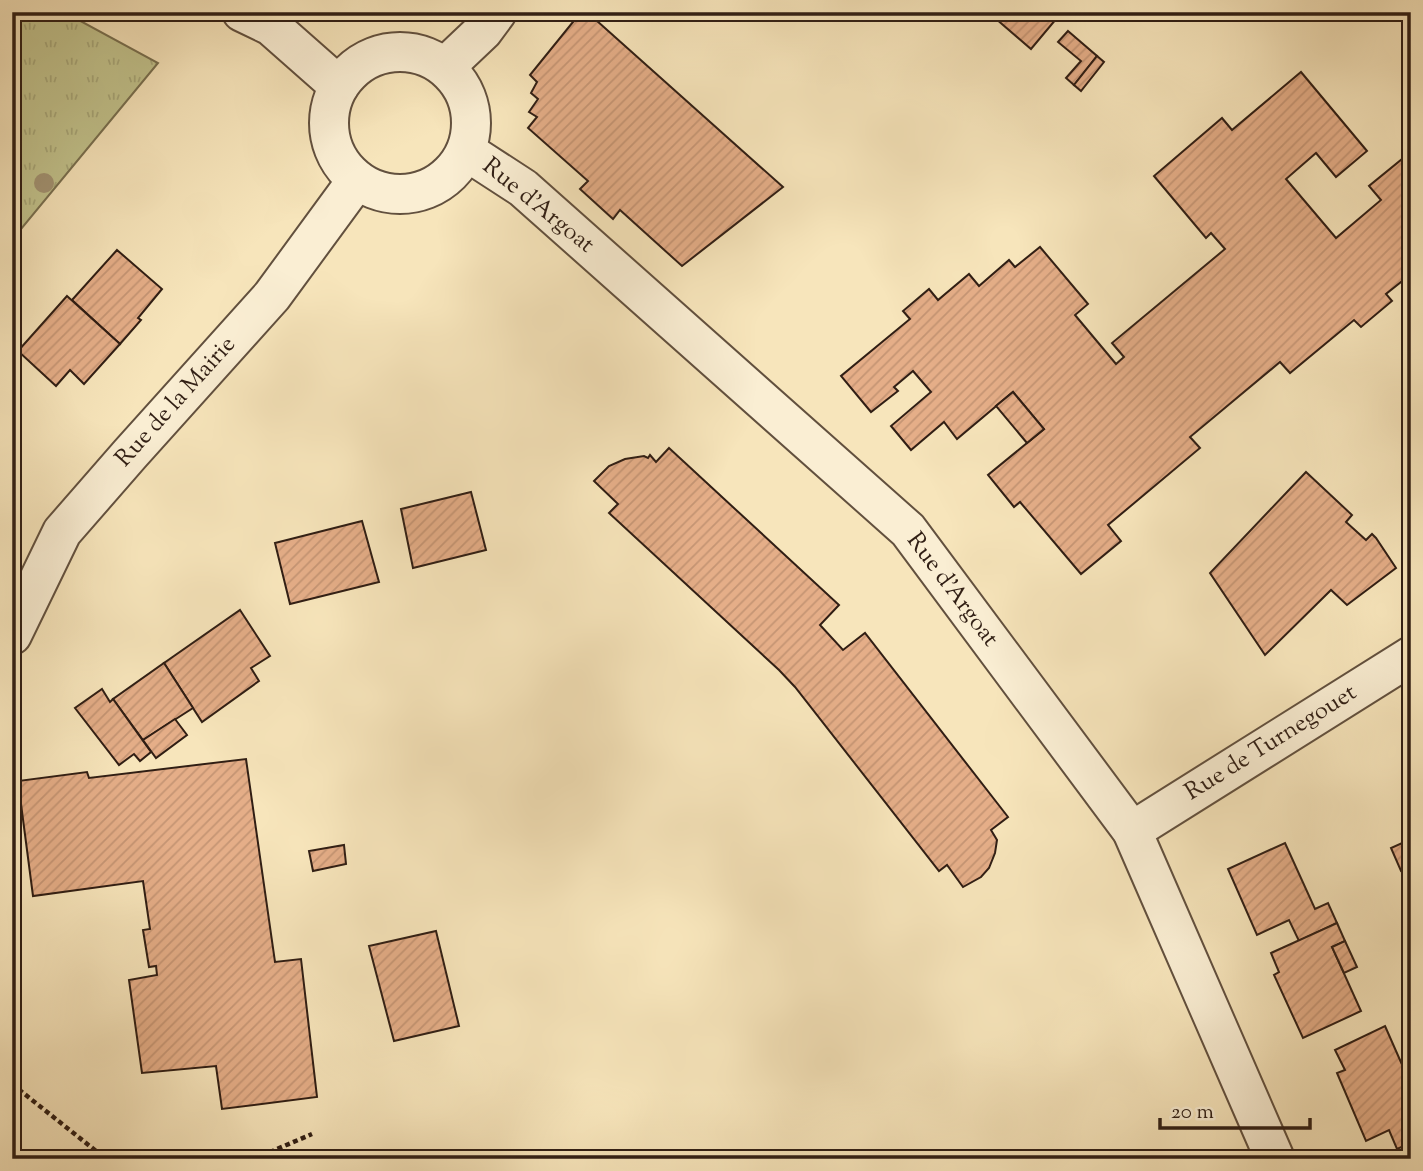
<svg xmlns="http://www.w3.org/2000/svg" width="1423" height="1171" font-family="'Sorts Mill Goudy',serif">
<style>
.grass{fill:url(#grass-tufts);stroke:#797050;stroke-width:2}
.building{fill:url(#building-hatch);stroke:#301e14;stroke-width:2}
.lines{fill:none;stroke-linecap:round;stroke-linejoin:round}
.street-casing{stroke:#62503e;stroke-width:42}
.path{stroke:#301e14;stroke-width:4.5;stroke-dasharray:5 3.5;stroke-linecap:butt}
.street{stroke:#faeed3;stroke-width:38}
.tree{fill:#a29373}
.labels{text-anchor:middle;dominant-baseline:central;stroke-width:5;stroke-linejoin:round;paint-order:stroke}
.street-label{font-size:24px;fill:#301e14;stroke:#faeed3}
</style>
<defs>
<pattern id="grass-tufts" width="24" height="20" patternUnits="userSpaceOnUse" patternTransform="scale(1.75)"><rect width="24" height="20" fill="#c2c38d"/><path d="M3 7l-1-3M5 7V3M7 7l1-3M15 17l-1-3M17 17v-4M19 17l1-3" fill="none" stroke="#a7a779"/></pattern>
<pattern id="building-hatch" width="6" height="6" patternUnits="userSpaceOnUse" patternTransform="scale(1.75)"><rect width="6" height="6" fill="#e5ae88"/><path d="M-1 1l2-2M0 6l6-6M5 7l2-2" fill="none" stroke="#c59574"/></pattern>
</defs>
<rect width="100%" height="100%" fill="#f7e5bb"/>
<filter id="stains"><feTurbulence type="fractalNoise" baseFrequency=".00286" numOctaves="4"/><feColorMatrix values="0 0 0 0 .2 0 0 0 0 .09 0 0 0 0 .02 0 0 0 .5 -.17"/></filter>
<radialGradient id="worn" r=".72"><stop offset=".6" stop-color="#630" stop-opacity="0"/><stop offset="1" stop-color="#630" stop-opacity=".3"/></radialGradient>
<polygon class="grass" points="12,12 64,12 158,63 12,240"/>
<g class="building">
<polygon points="581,12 587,12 783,187 682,266 620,210 613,219 580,189 588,181 528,128 537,117 529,112 538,99 531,93 537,82 530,75"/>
<polygon points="988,12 1062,12 1031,49"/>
<polygon points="1068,31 1097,56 1074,85 1066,78 1081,61 1058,42"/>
<polygon points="1097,56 1104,62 1081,91 1074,85"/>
<polygon points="1301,72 1367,151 1336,177 1316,153 1286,179 1336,238 1381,200 1369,186 1407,155 1411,160 1411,274 1386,294 1392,301 1361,327 1354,320 1290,373 1280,362 1190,437 1200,448 1108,525 1121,541 1081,574 1020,502 1014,507 988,475 1044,429 1013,392 957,439 944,422 911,450 891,426 931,392 913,371 894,387 898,391 871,412 841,376 910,319 903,311 929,289 938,300 969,274 979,286 1009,260 1015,267 1040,247 1088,304 1075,315 1116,364 1124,357 1112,343 1225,249 1211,233 1206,238 1154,176 1222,118 1232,130"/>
<polygon points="117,250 162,289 138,318 141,320 120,344 72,300"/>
<polygon points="67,296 120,344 84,384 70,370 56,386 18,351"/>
<polygon points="1013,392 1044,429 1027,443 996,406"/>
<polygon points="669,448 839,605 820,625 843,650 865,633 1008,817 991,830 997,840 995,853 989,868 981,877 963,887 947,865 939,871 795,687 779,670 609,513 618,504 594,481 609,466 625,459 644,456 648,458 650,455 656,462"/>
<polygon points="1306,472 1352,515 1346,522 1366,540 1372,534 1376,538 1396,568 1347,605 1331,590 1265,655 1210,573"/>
<polygon points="471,492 486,550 413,568 401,509"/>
<polygon points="362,521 379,582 290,604 275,543"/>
<polygon points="240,610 270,656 251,668 259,681 202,722 164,663"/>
<polygon points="164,663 193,708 143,740 113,699"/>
<polygon points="102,689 110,702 113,699 151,752 140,761 134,754 119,765 75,708"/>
<polygon points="175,719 187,735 156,758 143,740"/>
<polygon points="246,759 275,962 301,959 317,1097 222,1109 216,1066 142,1073 129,980 157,975 156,966 149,967 143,930 150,929 143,881 33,896 18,781 87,772 89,778"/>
<polygon points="1411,839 1411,866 1401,871 1391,848"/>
<polygon points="1285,843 1315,909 1328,903 1337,923 1299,941 1289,920 1257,935 1228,869"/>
<polygon points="344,845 346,864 313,871 309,851"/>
<polygon points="1337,923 1345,941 1332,947 1361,1011 1303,1038 1274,975 1279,972 1271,953"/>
<polygon points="436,931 459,1026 394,1041 369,946"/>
<polygon points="1345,941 1357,967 1344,973 1332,947"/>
<polygon points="1385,1026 1411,1085 1411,1143 1397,1149 1389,1130 1366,1141 1337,1073 1345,1070 1335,1050"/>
</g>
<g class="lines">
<defs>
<g id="street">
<polyline points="242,12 271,26 339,86"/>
<circle cx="400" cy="123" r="71"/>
<polyline points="445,67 483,31 497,12"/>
<polyline points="466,151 523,188 908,530 1132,831 1275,1159"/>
<polyline points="12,635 62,532 130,454 272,296 357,180"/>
<polyline points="1132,831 1411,656"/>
</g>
</defs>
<use href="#street" class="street-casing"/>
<g class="path">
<polyline points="12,1084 106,1159"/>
<polyline points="254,1159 312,1134"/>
</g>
<use href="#street" class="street"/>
</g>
<circle class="tree" cx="44" cy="183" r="10"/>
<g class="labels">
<g class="street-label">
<text transform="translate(538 206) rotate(39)">Rue d'Argoat</text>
<text transform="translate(176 402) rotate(-48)">Rue de la Mairie</text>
<text transform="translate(952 590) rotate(53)">Rue d'Argoat</text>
<text transform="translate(1271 743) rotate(-32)">Rue de Turnegouet</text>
</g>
</g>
<rect width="1423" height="1171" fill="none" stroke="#f7e5bb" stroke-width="42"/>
<rect x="14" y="14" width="1395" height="1143" fill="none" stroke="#301e14" stroke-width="3.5"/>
<rect x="21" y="21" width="1381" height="1129" fill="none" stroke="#301e14" stroke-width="2"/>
<path d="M1160 1118v10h150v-10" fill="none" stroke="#301e14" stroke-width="3.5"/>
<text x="1171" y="1118" font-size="21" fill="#301e14" stroke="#faeed3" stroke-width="5" paint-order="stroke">20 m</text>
<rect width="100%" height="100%" filter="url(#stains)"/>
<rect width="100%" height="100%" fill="url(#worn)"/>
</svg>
